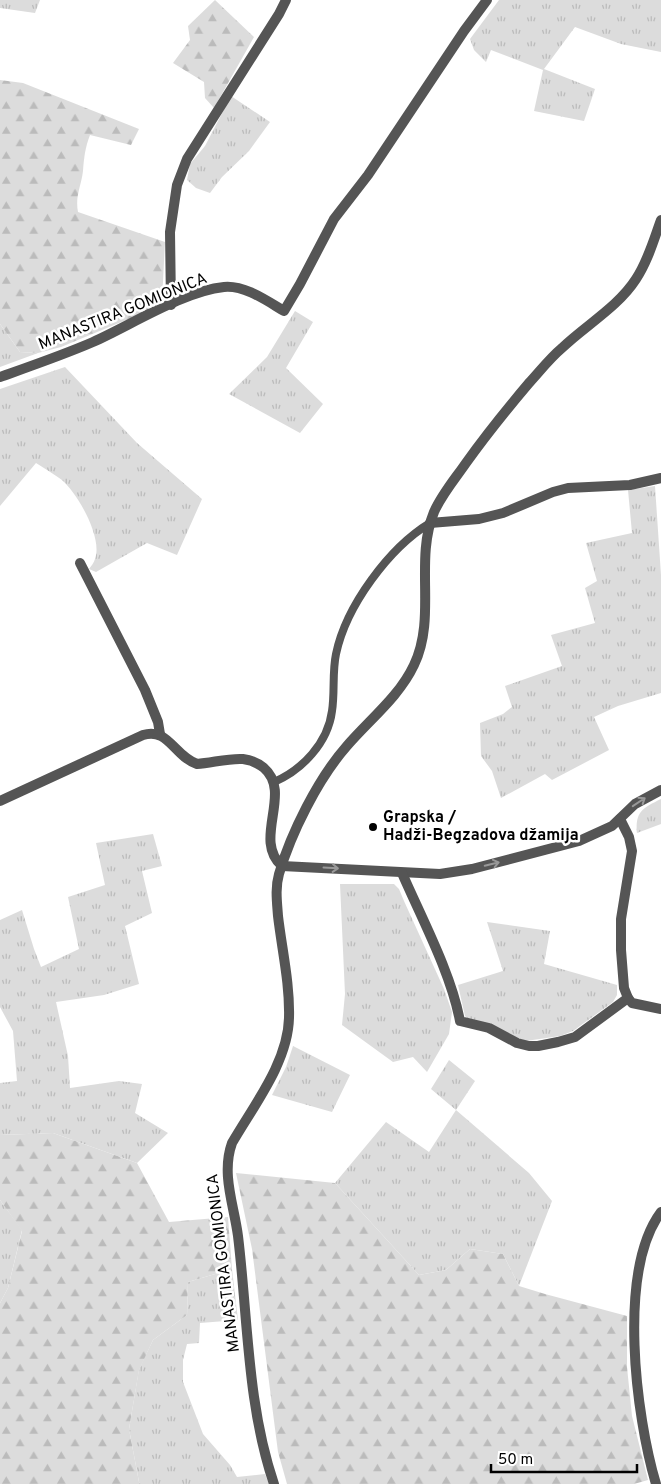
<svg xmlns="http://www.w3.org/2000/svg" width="661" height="1484" font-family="Overpass,sans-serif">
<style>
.grass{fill:url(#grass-tufts)}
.forest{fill:url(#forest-firs)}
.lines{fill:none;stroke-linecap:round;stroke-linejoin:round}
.service{stroke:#555;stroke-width:8}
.minor{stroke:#555;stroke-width:10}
.oneway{stroke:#999}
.poi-dot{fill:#000;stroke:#fff;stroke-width:2}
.labels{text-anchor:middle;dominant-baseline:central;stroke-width:5;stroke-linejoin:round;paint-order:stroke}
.street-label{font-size:16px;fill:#000;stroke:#fff}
.poi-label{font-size:16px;font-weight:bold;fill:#000;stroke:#fff;text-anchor:start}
</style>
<defs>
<pattern id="grass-tufts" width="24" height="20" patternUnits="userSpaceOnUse" patternTransform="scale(1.25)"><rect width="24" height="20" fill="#dcdcdc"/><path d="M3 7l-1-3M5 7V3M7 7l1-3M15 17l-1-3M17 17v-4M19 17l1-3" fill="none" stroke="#bbb"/></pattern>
<pattern id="forest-firs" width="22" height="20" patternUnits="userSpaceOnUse" patternTransform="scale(1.25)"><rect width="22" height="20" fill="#dcdcdc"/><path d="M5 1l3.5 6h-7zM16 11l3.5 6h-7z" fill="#bbb"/></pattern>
</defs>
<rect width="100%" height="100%" fill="#fff"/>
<g class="grass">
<polygon points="0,0 40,0 35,13 0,8"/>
<polygon points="499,0 661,0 661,52 621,44 575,27 544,69 595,89 584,121 534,111 543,70 491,50 486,62 474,50 470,39"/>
<polygon points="231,96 270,122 249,151 222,177 210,193 196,188 187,180 190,164 205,146"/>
<polygon points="295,311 313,322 286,368 323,404 300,433 229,394 267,357"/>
<polygon points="0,324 20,352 38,353 0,367"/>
<path d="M65,367L137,443L202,499L177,555L147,543L96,572L89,569C91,566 94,563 95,559C103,538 78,494 62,480C54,474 45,469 36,463L0,506V389Z"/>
<polygon points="655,486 661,575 661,693 618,706 594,717 609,750 552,780 545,774 501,798 492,771 481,756 480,723 503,714 512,707 505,686 562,666 551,635 595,623 585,588 597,581 586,543 632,533 628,490"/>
<path d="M661,799V824L637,833C635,811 643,808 661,799Z"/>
<polygon points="153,834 162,866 142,871 152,913 125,926 139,984 104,995 56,1002 68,1056 70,1088 119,1081 142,1084 135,1113 168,1133 137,1163 53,1133 0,1135 0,1083 17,1081 13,1031 0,1007 0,920 22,910 34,949 41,967 79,949 68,897 105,885 96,843"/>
<polygon points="340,884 394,884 399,889 404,901 444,989 452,1012 449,1034 427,1072 413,1057 393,1062 342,1025 345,994"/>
<polygon points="487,922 550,931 544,964 617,985 617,995 613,1002 573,1031 560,1036 526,1041 468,1019 465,1016 458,985 503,971"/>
<polygon points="293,1046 350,1075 332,1112 272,1095 286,1067"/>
<polygon points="449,1060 475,1081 456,1110 529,1173 552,1201 519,1286 503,1254 470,1249 446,1270 419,1275 335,1183 386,1122 429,1152 456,1110 431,1089"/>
<polygon points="0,1200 22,1230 8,1288 0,1303"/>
<polygon points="232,1269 238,1320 200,1323 199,1343 187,1344 183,1360 183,1382 203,1434 230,1465 237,1477 265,1474 269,1484 141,1484 139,1482 129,1429 139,1369 153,1340 187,1315 188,1282"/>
</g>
<g class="forest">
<polygon points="215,0 254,37 214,108 205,98 204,82 173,63 190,40 188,26"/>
<path d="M0,80L23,83L139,129L131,145L90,135C85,148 84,158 83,171C81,187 75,196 78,212L165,242L162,301L143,313L61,347L38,353L20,352L0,324Z"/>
<polygon points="53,1133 137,1163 169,1222 228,1217 232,1269 188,1282 187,1315 153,1340 139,1370 129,1429 139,1482 141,1484 0,1484 0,1303 8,1288 22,1231 0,1200 0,1135"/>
<polygon points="236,1173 335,1183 419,1275 446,1270 470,1249 503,1254 519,1286 545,1294 627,1316 627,1367 632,1416 648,1480 634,1484 287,1484 278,1452 252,1249"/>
</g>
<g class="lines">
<path class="service" d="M274,782C302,770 328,743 332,711C335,692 332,673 336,654C346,606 389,548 430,523"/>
<g class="minor">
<polyline points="171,305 170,232 177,185 187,159 279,14 286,0"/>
<path d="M0,377C31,366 63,355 93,342C131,325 184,291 224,287C245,285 267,301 284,311L300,284L334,219L368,175L464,31L487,0"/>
<polyline points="430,523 479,519 503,513 553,492 568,488 630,485 661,478"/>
<polyline points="80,563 145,690 158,722 160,734"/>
<path d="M0,801L143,735C168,727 174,756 197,764C212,763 228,758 243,759C251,760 258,763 264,768C293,793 252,840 282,866L440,874L472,869L579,841L612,826L635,804L661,790"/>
<polyline points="620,819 629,837 632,851 621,919 621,950 624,988 628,998 632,1003 661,1009"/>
<path d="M402,873C422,919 451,973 460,1021L489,1028L517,1043L529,1046H538L558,1042L575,1037L628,998"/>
<path d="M274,1484C247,1405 248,1318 238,1236C234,1205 221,1174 232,1143C254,1105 288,1062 289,1018C290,984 282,950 278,916C277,902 275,888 279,874C291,833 318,779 346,747C369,720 399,697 414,665C437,617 414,561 434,512C442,494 455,479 466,463C486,435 507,409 529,383C540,371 550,358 562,348C586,325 618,307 636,279C648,261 654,239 661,220"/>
<path d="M656,1484C636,1417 617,1271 661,1212"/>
</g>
</g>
<defs><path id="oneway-shaft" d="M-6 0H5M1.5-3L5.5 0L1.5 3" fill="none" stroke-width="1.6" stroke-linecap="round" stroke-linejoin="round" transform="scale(1.25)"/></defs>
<g class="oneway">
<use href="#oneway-shaft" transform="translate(639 802) rotate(-34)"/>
<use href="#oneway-shaft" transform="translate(492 864) rotate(-14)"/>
<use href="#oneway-shaft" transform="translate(331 868) rotate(3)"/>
</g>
<circle class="poi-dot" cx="373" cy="827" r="5"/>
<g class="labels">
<g class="street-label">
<text transform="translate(123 312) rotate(-22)">MANASTIRA GOMIONICA</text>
<text transform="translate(224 1263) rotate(-97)">MANASTIRA GOMIONICA</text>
</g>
<g class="poi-label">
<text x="383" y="818">Grapska /<tspan x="383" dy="18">Hadži-Begzadova džamija</tspan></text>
</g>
</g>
<path d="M491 1464v8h146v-8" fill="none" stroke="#000000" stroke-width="2.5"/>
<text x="498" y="1464" font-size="15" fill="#000000" stroke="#ffffff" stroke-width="4" paint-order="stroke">50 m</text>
</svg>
